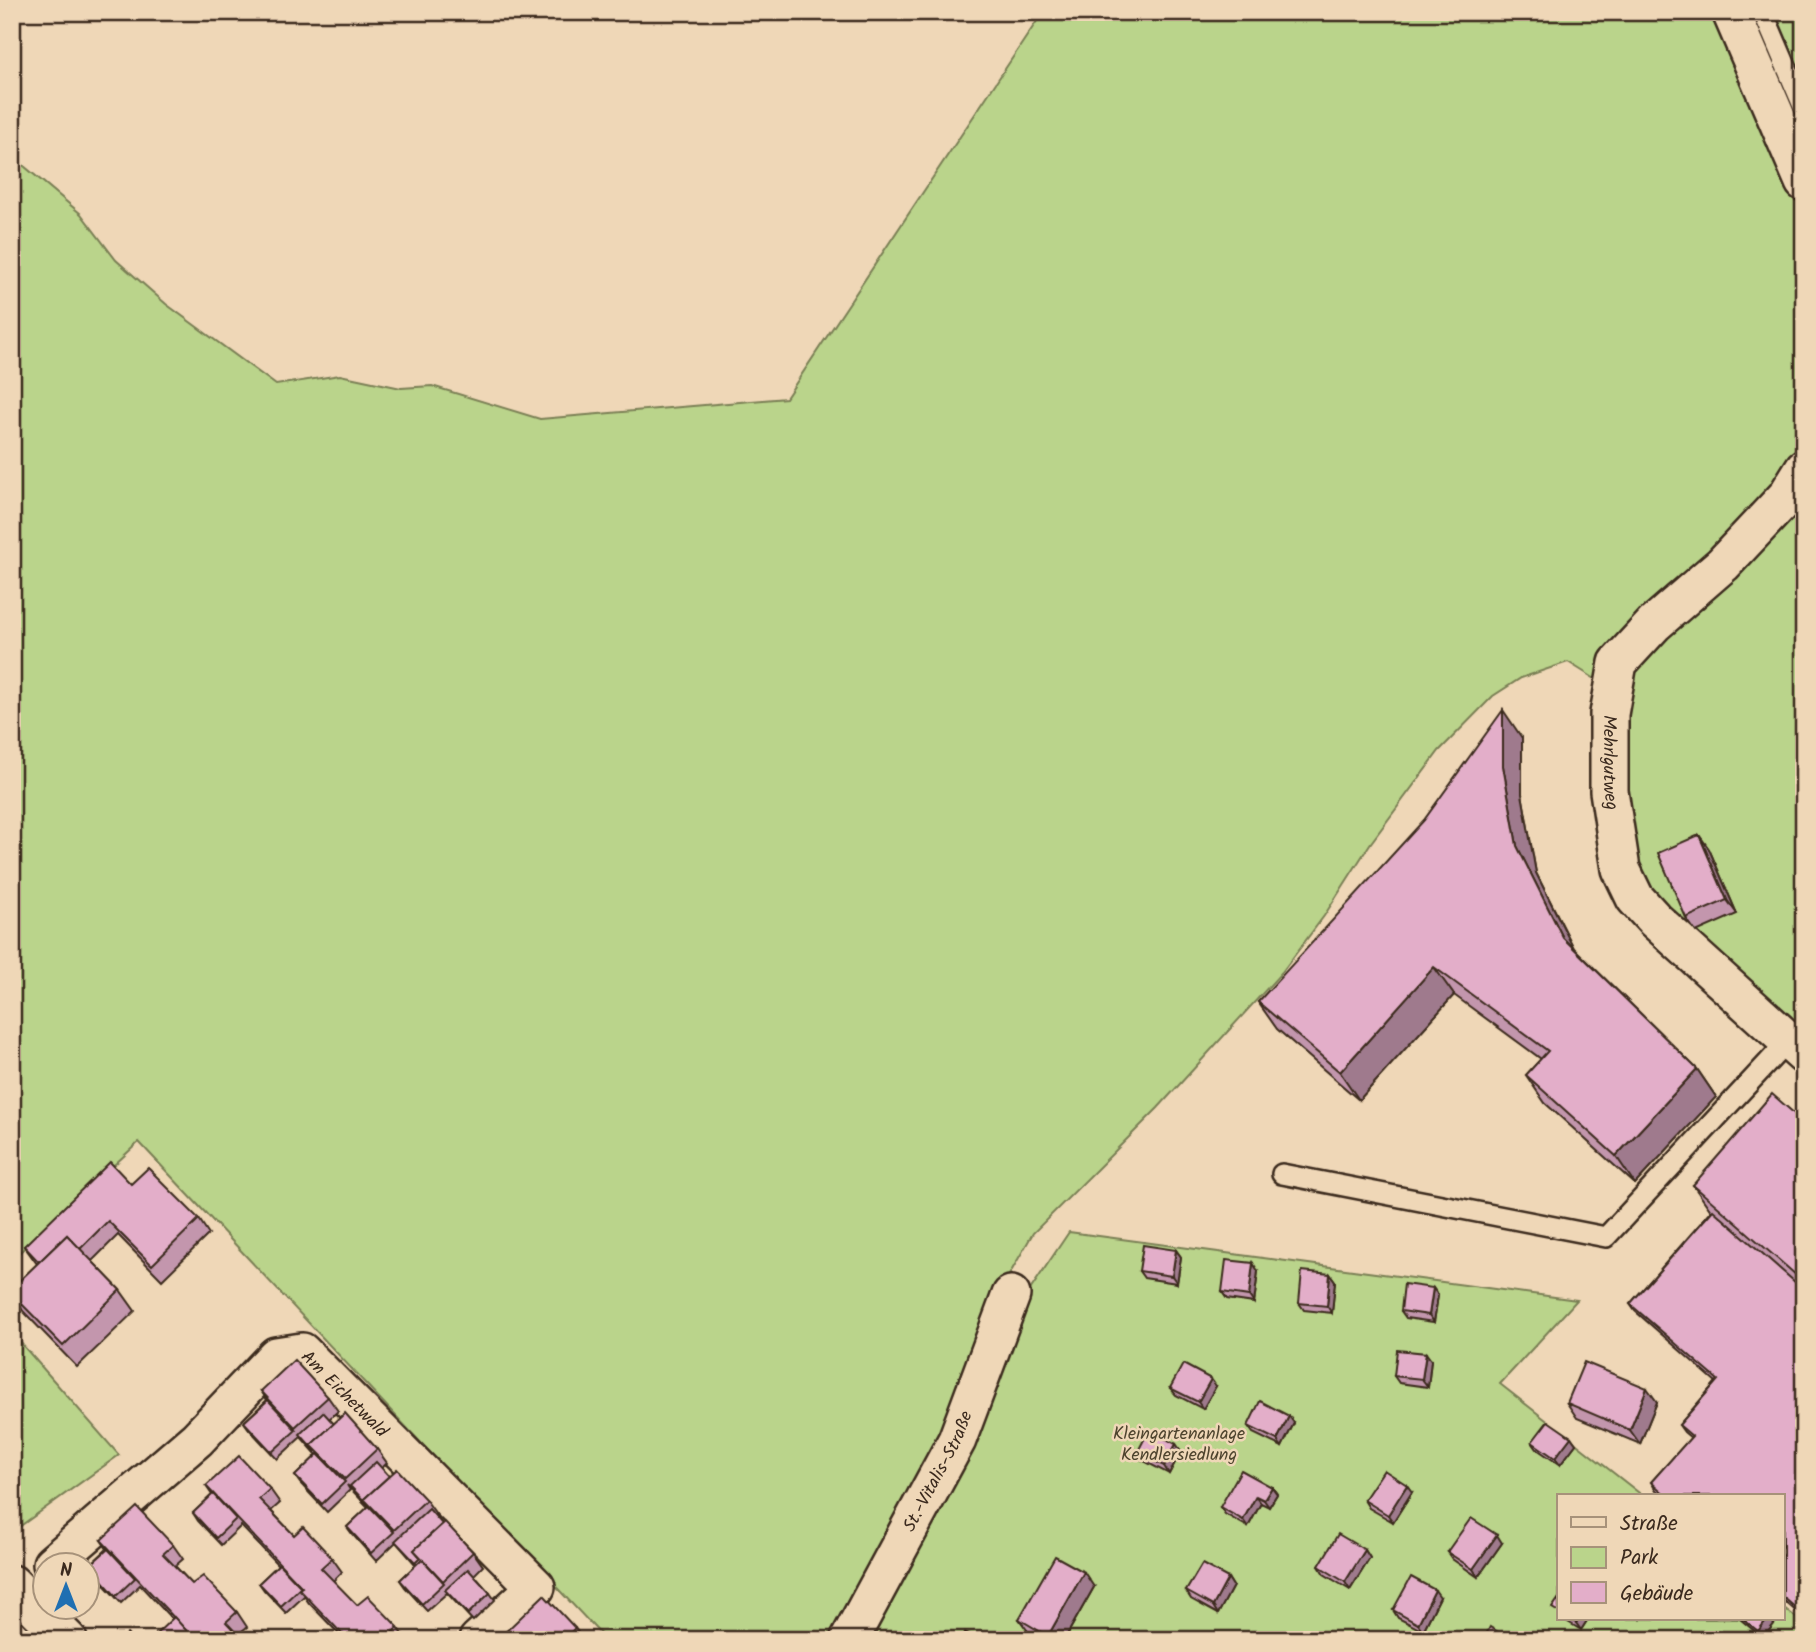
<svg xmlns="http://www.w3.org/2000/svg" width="1816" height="1652" font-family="Kalam,sans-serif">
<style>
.green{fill:#bad48b;stroke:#7a7f54;stroke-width:2}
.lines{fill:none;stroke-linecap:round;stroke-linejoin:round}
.lane-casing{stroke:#3b2a1e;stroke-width:24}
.street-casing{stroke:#3b2a1e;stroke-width:42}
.lane{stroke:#efd7b7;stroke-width:19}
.street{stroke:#efd7b7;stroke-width:37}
.wall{fill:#c396ad;stroke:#3b2a1e;stroke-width:2}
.shaded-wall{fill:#9f7a8d;stroke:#3b2a1e;stroke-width:2}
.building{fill:#e3aec9;stroke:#3b2a1e;stroke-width:2}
.labels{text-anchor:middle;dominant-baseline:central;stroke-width:5;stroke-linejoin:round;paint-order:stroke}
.street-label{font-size:18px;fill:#3b2a1e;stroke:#efd7b7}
.park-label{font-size:18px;fill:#4e442e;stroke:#efd7b7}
</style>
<rect width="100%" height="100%" fill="#efd7b7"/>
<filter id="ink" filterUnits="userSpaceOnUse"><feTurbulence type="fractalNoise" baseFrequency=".0143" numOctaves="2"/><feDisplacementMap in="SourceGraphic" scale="14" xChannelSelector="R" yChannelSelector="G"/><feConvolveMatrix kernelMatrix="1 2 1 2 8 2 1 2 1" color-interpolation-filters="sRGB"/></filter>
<g filter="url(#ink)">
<g class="green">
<polygon points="1043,12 1721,12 1804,205 1804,1025 1784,1016 1649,893 1633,858 1623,766 1624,697 1568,662 1521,678 1493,696 1439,751 1370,844 1324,916 1282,972 1158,1108 1033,1233 1008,1277 954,1428 836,1640 606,1640 139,1142 20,1252 12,1263 12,156 81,214 116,260 166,304 276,385 340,375 401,388 432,386 540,419 786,398"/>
<polygon points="1774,12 1804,12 1804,82"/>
<polygon points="1069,1232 1577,1300 1500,1384 1643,1496 1559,1496 1559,1619 1783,1619 1783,1607 1804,1624 1804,1640 862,1640 1016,1311"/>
<polygon points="12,1333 119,1455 12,1532"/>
</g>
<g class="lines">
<defs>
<g id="lane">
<polyline points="1763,12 1804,108"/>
<polyline points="1282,1174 1606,1237 1788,1041"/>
</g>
<g id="street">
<polyline points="1731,12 1804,182"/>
<path id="s1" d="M1804,468L1786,497L1723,564L1654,624L1618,663L1609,714V791L1621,869L1635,898L1655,920L1804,1055"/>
<path id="s2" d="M52,1564L197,1439L276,1356L302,1352L536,1587L478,1640"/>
<polyline points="12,1584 68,1640"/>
<path id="s3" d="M849,1640L957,1440L1011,1295"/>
</g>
</defs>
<use href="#lane" class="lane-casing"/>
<use href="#street" class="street-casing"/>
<use href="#lane" class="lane"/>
<use href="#street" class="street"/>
</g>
<g class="wall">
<polygon points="1522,738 1522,794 1536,873 1574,948 1697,1069 1716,1097 1635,1184 1545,1103 1526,1075 1541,1059 1454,995 1359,1100 1277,1029 1258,1002"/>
<polygon points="1699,835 1709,849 1737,914 1696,932 1686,918"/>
<polygon points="1804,1122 1804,1618 1783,1600 1783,1496 1664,1496 1656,1490 1651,1482 1691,1438 1684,1432 1679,1425 1716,1382 1635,1311 1630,1304 1711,1211 1693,1185"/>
<polygon points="131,1184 199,1219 209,1234 162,1280 118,1235 92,1261 120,1290 135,1311 77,1367 24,1312 12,1296 12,1288 37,1264 24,1246"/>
<polygon points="1176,1250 1181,1257 1177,1283 1144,1278 1139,1271"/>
<polygon points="1258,1271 1254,1303 1227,1299 1222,1292"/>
<polygon points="1330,1274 1335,1281 1332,1313 1304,1310 1299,1303"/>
<polygon points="1433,1288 1438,1295 1434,1322 1406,1318 1401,1311"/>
<polygon points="1431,1360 1428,1387 1399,1383 1394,1376"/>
<polygon points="1216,1386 1203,1409 1176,1395 1170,1388"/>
<polygon points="261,1391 328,1397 338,1411 329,1419 334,1424 377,1449 387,1463 382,1468 389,1476 426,1500 436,1514 435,1516 442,1524 473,1552 483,1566 474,1575 490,1593 495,1600 473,1621 447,1593 427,1611 405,1587 400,1580 416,1565 396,1542 376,1561 352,1534 347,1527 368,1507 347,1485 350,1490 327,1512 300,1483 295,1476 317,1455 301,1437 277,1459 249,1429 244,1422 267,1400"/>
<polygon points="1657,1402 1640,1444 1577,1418 1567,1403"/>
<polygon points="1289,1416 1294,1423 1282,1447 1253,1433 1248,1426"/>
<polygon points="1571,1437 1576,1444 1560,1465 1537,1449 1532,1442"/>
<polygon points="1176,1444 1181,1451 1169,1474 1142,1460 1137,1453"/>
<polygon points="206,1486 270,1489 280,1503 271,1511 294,1535 332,1558 342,1572 333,1581 357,1605 398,1627 407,1640 337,1640 341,1636 309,1603 304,1596 286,1613 264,1590 259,1583 278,1565 241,1526 221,1545 198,1521 193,1513 212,1495"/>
<polygon points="1272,1487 1277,1494 1269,1507 1261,1503 1248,1527 1225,1514 1220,1507"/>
<polygon points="1412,1492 1393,1522 1369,1508 1364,1500"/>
<polygon points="101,1540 173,1545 183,1559 175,1566 192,1584 237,1612 247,1627 238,1634 172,1619 140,1585 121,1603 94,1574 89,1566 107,1549"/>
<polygon points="1502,1543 1478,1577 1452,1559 1447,1552"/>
<polygon points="1365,1550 1370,1558 1350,1590 1324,1574 1319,1566"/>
<polygon points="1228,1578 1233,1586 1218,1614 1191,1599 1186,1591"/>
<polygon points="1094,1587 1064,1640 1040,1640 1030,1634 1019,1619"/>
<polygon points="1440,1597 1423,1631 1398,1618 1393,1610"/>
<polygon points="1563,1619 1588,1619 1581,1630"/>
<polygon points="1740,1619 1778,1619 1763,1638"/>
<polygon points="575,1628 583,1640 497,1640"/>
</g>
<g class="shaded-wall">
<polygon points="1503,710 1522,738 1522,794 1536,873 1582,965 1563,938 1517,846 1503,766"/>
<polygon points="1699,835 1709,849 1737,914 1727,900"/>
<polygon points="1434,967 1454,995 1359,1100 1340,1072"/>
<polygon points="1697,1069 1716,1097 1635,1184 1616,1156"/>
<polygon points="1176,1250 1181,1257 1177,1283 1172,1276"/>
<polygon points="1253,1263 1258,1271 1254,1303 1249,1296"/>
<polygon points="1330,1274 1335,1281 1332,1313 1327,1306"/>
<polygon points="1433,1288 1438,1295 1434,1322 1429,1315"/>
<polygon points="1426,1353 1431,1360 1428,1387 1422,1379"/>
<polygon points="1211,1379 1216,1386 1203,1409 1198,1402"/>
<polygon points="1647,1388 1657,1402 1640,1444 1630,1430"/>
<polygon points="1289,1416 1294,1423 1282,1447 1277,1440"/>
<polygon points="1571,1437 1576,1444 1560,1465 1555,1458"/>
<polygon points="1176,1444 1181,1451 1169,1474 1164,1466"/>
<polygon points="1407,1485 1412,1492 1393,1522 1388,1515"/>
<polygon points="1272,1487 1277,1494 1269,1507 1264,1500"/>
<polygon points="1256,1496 1261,1503 1248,1527 1243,1520"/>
<polygon points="1497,1535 1502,1543 1478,1577 1473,1569"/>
<polygon points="1365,1550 1370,1558 1350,1590 1345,1582"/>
<polygon points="1084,1572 1094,1587 1064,1640 1051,1640 1048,1636"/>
<polygon points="1228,1578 1233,1586 1218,1614 1213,1606"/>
<polygon points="1435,1590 1440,1597 1423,1631 1418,1624"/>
<polygon points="1579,1619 1588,1619 1581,1630 1576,1623"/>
<polygon points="1767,1619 1778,1619 1763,1638 1758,1631"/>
</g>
<g class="building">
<polygon points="1503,710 1503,766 1517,846 1563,938 1697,1069 1616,1156 1526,1075 1548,1051 1434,967 1340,1072 1258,1002 1424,820"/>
<polygon points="1699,835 1727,900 1686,918 1658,853"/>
<polygon points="1772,1094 1804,1122 1804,1282 1693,1185"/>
<polygon points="110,1162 131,1184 148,1168 199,1219 152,1265 108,1221 80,1249 67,1235 39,1262 24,1246"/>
<polygon points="1713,1210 1804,1290 1804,1615 1783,1597 1783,1496 1667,1496 1651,1482 1692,1436 1679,1425 1718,1380 1630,1304"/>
<polygon points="67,1235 120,1290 63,1346 12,1294 12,1288"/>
<polygon points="1143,1245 1176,1250 1172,1276 1139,1271"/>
<polygon points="1226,1260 1253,1263 1249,1296 1222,1292"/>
<polygon points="1302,1271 1330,1274 1327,1306 1299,1303"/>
<polygon points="1404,1284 1433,1288 1429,1315 1401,1311"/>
<polygon points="1397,1350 1426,1353 1422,1379 1394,1376"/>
<polygon points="294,1360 328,1397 295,1427 261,1391"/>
<polygon points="1584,1362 1647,1388 1630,1430 1567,1403"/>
<polygon points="1183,1364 1211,1379 1198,1402 1170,1388"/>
<polygon points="268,1400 296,1430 272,1452 244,1422"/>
<polygon points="1260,1401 1289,1416 1277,1440 1248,1426"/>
<polygon points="323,1412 334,1424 311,1445 316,1452 300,1434"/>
<polygon points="345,1413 377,1449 345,1479 311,1445"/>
<polygon points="1548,1421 1571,1437 1555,1458 1532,1442"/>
<polygon points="1149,1430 1176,1444 1164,1466 1137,1453"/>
<polygon points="318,1454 345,1482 322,1504 295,1476"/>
<polygon points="239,1456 270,1489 259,1499 294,1535 303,1527 332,1558 321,1568 357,1605 368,1596 398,1627 385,1640 348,1640 299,1589 302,1587 206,1486"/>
<polygon points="376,1462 389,1476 364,1499 369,1506 350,1486"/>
<polygon points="397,1469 426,1500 394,1530 364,1499"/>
<polygon points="1241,1470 1272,1487 1264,1500 1256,1496 1243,1520 1220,1507"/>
<polygon points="1384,1470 1407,1485 1388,1515 1364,1500"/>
<polygon points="213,1494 236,1519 216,1538 193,1513"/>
<polygon points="369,1506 394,1532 371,1553 347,1527"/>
<polygon points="137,1507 173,1545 163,1554 192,1584 203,1576 237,1612 226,1622 243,1640 195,1640 101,1540"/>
<polygon points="429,1509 442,1524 414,1550 420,1557 415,1562 395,1541"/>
<polygon points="1471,1518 1497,1535 1473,1569 1447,1552"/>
<polygon points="445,1522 473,1552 443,1581 414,1550"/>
<polygon points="1338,1534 1365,1550 1345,1582 1319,1566"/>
<polygon points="108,1549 135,1578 116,1596 89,1566"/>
<polygon points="1055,1556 1084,1572 1048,1636 1019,1619"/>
<polygon points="422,1559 444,1583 422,1604 400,1580"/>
<polygon points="279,1564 301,1587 281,1606 259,1583"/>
<polygon points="1202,1564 1228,1578 1213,1606 1186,1591"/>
<polygon points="468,1569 490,1593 468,1614 445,1590"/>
<polygon points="1411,1577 1435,1590 1418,1624 1393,1610"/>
<polygon points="544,1595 575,1628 563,1640 497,1640"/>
<polygon points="1559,1598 1559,1612 1552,1608"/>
<polygon points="174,1617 195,1640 156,1640 153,1637"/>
<polygon points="1569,1619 1579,1619 1576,1623"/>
<polygon points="1743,1619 1767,1619 1758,1631"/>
<polygon points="1490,1627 1512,1640 1483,1640"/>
<polygon points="1305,1630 1320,1640 1298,1640"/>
<polygon points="965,1632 980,1640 961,1640"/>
<polygon points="1650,1632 1662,1640 1645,1640"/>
<polygon points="127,1634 132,1640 122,1640"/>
<polygon points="343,1634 348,1640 337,1640"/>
<polygon points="1164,1636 1170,1640 1162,1640"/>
</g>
</g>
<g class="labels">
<g class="street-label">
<text stroke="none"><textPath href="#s1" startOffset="371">Mehrlgutweg</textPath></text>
<text stroke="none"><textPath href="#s2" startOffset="392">Am Eichetwald</textPath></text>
<text stroke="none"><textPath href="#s3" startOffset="191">St.-Vitalis-Straße</textPath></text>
</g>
<g class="park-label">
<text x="1179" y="1434">Kleingartenanlage<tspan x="1179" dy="21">Kendlersiedlung</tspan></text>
</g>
</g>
<rect width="1816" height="1652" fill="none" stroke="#efd7b7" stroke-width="42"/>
<rect x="21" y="21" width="1774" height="1610" fill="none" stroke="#3b2a1e" stroke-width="2.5" filter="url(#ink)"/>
<rect x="1557" y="1494" width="228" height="126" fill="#efd7b7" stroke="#a7927a" stroke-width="2"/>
<rect x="1571" y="1517" width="35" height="10" fill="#efd7b7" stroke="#a7927a" stroke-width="2"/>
<text x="1620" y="1530" font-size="21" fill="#3b2a1e">Straße</text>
<rect x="1571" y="1547" width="35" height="21" fill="#bad48b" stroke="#a7927a" stroke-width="2"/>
<text x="1620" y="1564" font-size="21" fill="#3b2a1e">Park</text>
<rect x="1571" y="1582" width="35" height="21" fill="#e3aec9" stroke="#a7927a" stroke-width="2"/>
<text x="1620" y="1600" font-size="21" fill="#3b2a1e">Gebäude</text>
<g transform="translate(66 1586)"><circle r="33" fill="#efd7b7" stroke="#a7927a" stroke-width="2"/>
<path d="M0-5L12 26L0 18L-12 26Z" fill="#1f6fb2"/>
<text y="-10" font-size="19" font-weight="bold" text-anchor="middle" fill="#3b2a1e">N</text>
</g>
</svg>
